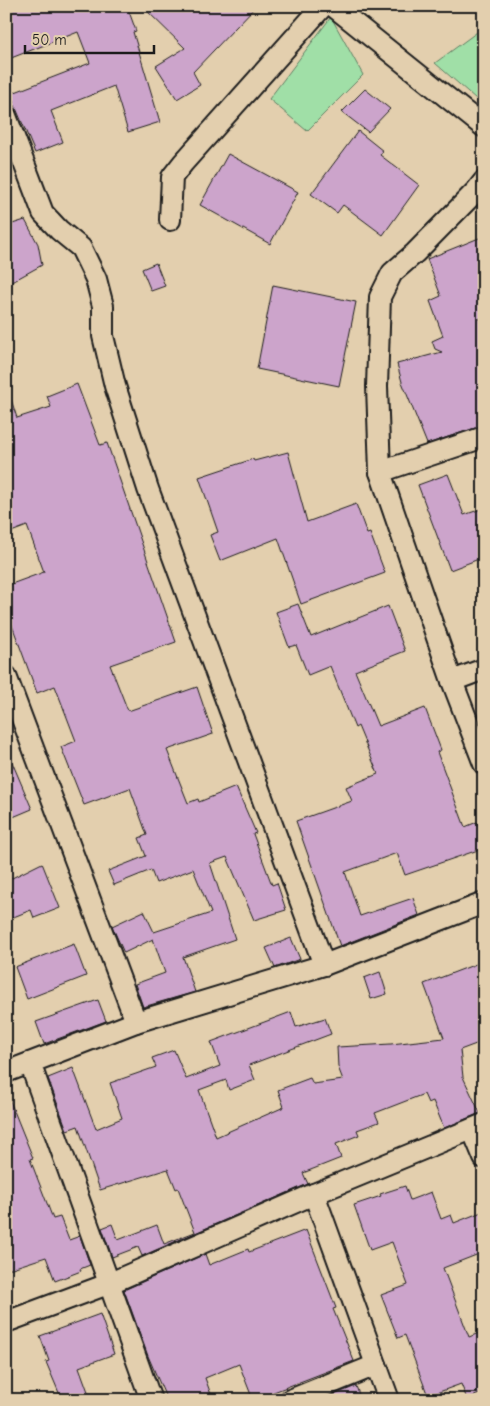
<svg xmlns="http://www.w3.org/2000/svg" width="490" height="1406" font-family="'Comic Neue',sans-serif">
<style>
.green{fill:#a0dfa7;stroke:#5e7e62}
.building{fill:#cca4cb;stroke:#1c1c1c}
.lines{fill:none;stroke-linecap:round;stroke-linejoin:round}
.street-casing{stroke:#1c1c1c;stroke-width:24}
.street{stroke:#e3cfae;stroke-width:20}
</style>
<rect width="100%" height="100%" fill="#e3cfae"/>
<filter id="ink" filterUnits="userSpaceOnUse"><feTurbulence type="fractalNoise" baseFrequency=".02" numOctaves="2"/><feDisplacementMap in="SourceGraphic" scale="10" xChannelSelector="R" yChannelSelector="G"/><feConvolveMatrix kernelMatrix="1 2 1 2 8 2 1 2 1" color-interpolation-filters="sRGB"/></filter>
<g filter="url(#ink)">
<g class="green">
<polygon points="331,17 363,75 307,131 269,99"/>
<polygon points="484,27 484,106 435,63"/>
</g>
<g class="building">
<polygon points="6,6 127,6 136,31 133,32 160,122 128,132 114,86 51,111 63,142 35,153 10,94 90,63 78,32 6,60"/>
<polygon points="142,6 256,6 193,72 200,85 177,99 156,66 185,48"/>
<polygon points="365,89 390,109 368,132 342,112"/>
<polygon points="358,131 383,151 380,155 419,185 383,235 343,205 337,213 311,194"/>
<polygon points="228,154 298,192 270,244 200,205"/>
<polygon points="25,220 38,244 42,265 6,285 6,226"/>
<polygon points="484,236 484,317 479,319 484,331 484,425 427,444 402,382 397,364 442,352 435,349 432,341 443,336 430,301 441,296 427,259"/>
<polygon points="156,263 165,286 151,291 142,269"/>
<polygon points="273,285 356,302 339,386 257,369"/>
<polygon points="77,384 100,445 107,443 176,642 110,665 128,711 197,687 213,734 167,750 188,803 198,799 199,802 236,787 256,833 253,834 272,885 277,883 286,910 254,920 227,857 210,863 235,939 183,957 195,992 143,1007 135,984 165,973 153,939 124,953 112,926 144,911 154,932 211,913 193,869 156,883 151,870 114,885 108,871 146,856 139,838 147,835 130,788 84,805 61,747 76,741 55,686 37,693 6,609 6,586 44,572 27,526 6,534 6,393 9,393 17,418 51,407 47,396"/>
<polygon points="288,452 307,522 356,504 367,534 370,533 385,573 301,604 278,538 220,561 210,535 218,532 199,477 253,459 254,461"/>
<polygon points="448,474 464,515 484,508 484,557 450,570 418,485"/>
<polygon points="298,604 311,637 388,606 405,651 355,671 378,726 425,708 441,750 437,752 465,827 477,822 484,841 484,848 405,875 397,853 345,872 360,916 413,898 419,915 340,946 296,821 352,801 346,787 378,774 358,726 355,728 330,666 308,675 296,645 289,647 276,612"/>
<polygon points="6,748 32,809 6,820"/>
<polygon points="42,863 60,908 34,918 31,910 6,920 6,881"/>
<polygon points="291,938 300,959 275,968 266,948"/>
<polygon points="74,944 86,976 27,999 15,967"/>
<polygon points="484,961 484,1041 460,1050 463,1077 480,1113 444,1128 433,1101 428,1103 424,1094 375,1113 379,1122 357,1130 359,1135 336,1144 341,1158 303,1173 308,1184 142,1256 138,1247 112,1257 102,1228 112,1224 118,1240 157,1225 164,1244 195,1232 178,1188 176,1189 168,1169 100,1190 78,1126 67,1130 48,1078 73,1068 96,1129 122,1118 110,1083 156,1067 152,1058 174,1050 186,1079 220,1066 211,1042 291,1012 296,1027 325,1018 331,1034 249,1065 255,1080 229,1090 226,1080 199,1090 216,1137 284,1107 278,1090 310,1078 313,1084 343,1080 338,1067 337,1047 391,1044 444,1038 424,984"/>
<polygon points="380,972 387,994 371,999 364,978"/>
<polygon points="98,1000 106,1021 44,1044 36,1022"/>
<polygon points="6,1091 33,1158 30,1159 53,1219 60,1217 69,1240 80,1236 90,1265 80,1269 81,1271 55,1281 46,1257 6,1270"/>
<polygon points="405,1186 410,1200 431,1192 441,1219 451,1215 454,1223 484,1211 484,1252 443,1268 469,1337 484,1331 484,1392 467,1399 461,1384 428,1396 405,1335 398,1338 381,1295 408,1285 392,1242 370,1250 354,1205 381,1196 380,1194"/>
<polygon points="306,1230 336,1308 333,1309 354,1361 253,1400 239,1364 205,1378 213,1400 167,1400 148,1356 124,1290 205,1254 209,1265 248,1249 249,1252"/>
<polygon points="100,1314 114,1354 79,1367 91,1400 62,1400 46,1362 49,1361 40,1336"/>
<polygon points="356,1386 361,1400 322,1400"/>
</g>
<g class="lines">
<defs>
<g id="street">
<polyline points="333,6 484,127"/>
<polyline points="6,116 43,213 59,230 81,248 96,279 103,306 103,336 115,386 148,489 324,965"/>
<polyline points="484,181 476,191 415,253 392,273 380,297 377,386 380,472 452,681 484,764"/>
<polyline points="170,220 172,177 183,163 323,6"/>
<polyline points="380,472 484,437"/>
<polyline points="6,676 136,1022"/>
<polyline points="452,681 484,669"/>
<polyline points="30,1063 151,1400"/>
<polyline points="6,1072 136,1022 324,965 484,903"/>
<polyline points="472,1129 484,1158"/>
<polyline points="314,1194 389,1400"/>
<polyline points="6,1322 108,1284 314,1194 484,1124"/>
<polyline points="290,1400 376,1365"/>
</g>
</defs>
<use href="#street" class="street-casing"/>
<use href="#street" class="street"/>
</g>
</g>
<rect width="490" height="1406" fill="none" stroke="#e3cfae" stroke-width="25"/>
<rect x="12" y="12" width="465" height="1381" fill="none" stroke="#1c1c1c" stroke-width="2" filter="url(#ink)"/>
<path d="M25 45v8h129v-8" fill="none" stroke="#1c1c1c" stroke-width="2.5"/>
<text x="32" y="45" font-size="15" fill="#1c1c1c" stroke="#e3cfae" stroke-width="4" paint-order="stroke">50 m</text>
</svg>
